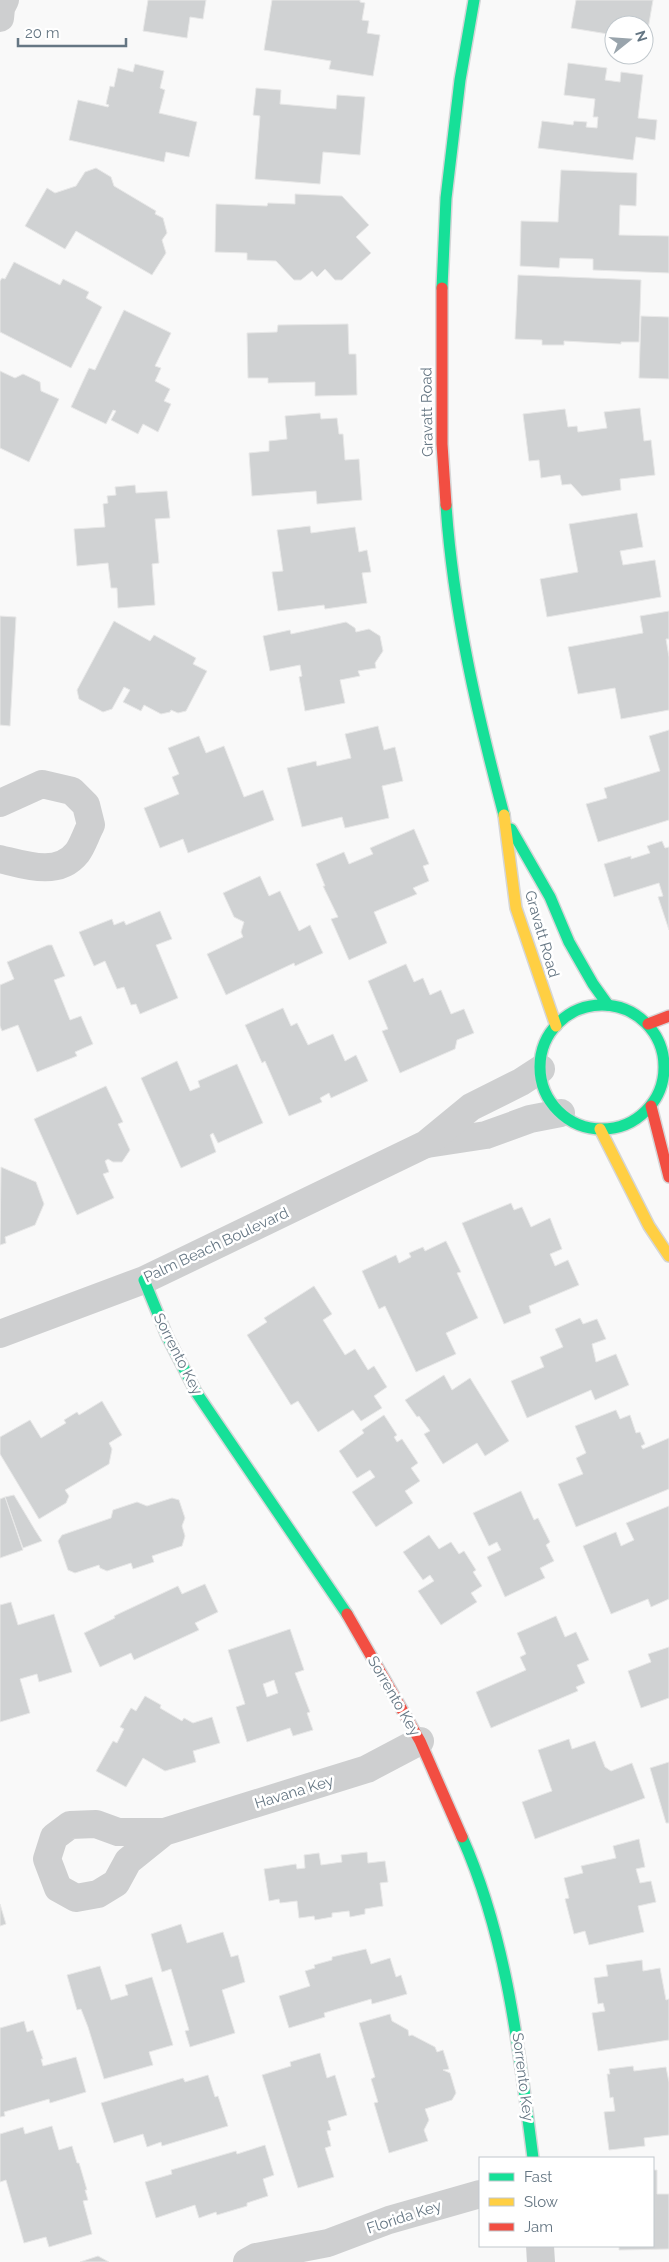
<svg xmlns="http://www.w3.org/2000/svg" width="669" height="2262" font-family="Raleway,sans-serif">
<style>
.building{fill:#d0d2d3;stroke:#e8e8e8;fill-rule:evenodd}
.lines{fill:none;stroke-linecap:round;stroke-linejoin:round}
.fast-casing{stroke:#d5d6d7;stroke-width:14}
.slow-casing{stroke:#d5d6d7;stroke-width:14}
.jam-casing{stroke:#d5d6d7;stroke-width:14}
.street{stroke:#cecfd0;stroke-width:28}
.fast{stroke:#16e098;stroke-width:11}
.slow{stroke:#ffcf43;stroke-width:11}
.jam{stroke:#f24e42;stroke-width:11}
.labels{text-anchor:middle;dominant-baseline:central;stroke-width:5;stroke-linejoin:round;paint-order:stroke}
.street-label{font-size:15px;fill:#657683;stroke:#fff}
</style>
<rect width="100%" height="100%" fill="#f9f9f9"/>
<g class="building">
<polygon points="148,0 206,0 203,19 190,17 187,38 143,31"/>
<polygon points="272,0 360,0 360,2 365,3 362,20 369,21 367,33 380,35 373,76 329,69 331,61 264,50"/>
<polygon points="576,0 653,0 646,41 644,41 644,25 614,25 614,35 571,28"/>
<polygon points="568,63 607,68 605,80 620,82 621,72 643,75 638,118 657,120 655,140 636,137 633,160 538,148 542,121 573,125 574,121 587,122 586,127 597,128 598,117 593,117 595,99 564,95"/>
<polygon points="135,64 164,71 160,88 165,90 159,113 197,122 189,157 166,152 164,162 69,140 78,100 108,107 109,105 106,104 110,86 114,87 118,68 133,72"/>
<polygon points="256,88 281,90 280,104 336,109 337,95 365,97 360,155 323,152 320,184 255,179 260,116 253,115"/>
<polygon points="96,168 111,177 114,186 156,211 155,214 163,218 167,233 162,240 166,253 152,275 76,231 65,249 25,226 47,188 55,193 76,186 85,172"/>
<polygon points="561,170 637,173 636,206 620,205 619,235 669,236 669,273 593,270 593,259 560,258 559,268 520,266 521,221 558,222"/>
<polygon points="295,194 342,196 369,225 356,237 371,253 342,280 335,280 325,269 317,277 312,271 301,280 294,280 276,261 247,260 247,253 215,252 216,204 267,206 268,203 295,204"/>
<polygon points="14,262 60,285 63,279 89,292 86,298 102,307 71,368 0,332 0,281 2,278 5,279"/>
<polygon points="518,275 641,280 639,342 621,342 621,344 564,341 564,345 542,345 542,340 515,339"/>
<polygon points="124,310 171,333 155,366 161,368 155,381 170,389 164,401 171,404 158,432 143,424 138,434 111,420 116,411 113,410 106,424 71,407 89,368 95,370"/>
<polygon points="641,316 669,317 669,379 639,378"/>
<polygon points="348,324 349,354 356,354 357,395 315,396 315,382 268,383 268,378 248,378 247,333 277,332 278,325"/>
<polygon points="0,371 15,378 23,374 40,382 41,391 59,399 29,462 0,448"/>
<polygon points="640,408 644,441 651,440 655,475 620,479 621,490 582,496 571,484 562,485 560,475 541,478 539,460 529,461 523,414 565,409 568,427 577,426 578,432 607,428 604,412"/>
<polygon points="320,413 321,419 337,418 339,434 343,434 345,460 359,459 362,500 317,504 316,491 252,496 249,453 269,451 269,441 287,439 285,416"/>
<polygon points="135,485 136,493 167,491 170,518 155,519 159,563 152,564 155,605 118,608 117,588 111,588 108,563 77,566 74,529 105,527 103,504 108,503 107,496 116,495 115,487"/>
<polygon points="637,513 643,547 620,551 623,565 655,560 661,597 547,617 540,579 578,572 569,524"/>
<polygon points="310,526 311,533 355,527 359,552 367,550 371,572 362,573 367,603 325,609 324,605 278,611 272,572 283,571 277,530"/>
<polygon points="669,611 669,639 666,639 669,657 669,710 621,719 615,688 578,694 568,647 643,633 640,616"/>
<polygon points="0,616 16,617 10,726 0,725"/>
<polygon points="114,621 150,641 154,635 196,658 193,664 207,671 186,711 178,713 171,710 170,712 161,714 144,705 141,711 123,702 130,690 124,687 112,709 103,712 79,699 77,690"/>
<polygon points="346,622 355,628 356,632 369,629 380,636 383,651 375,663 376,668 358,671 360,676 340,680 345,703 305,711 299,677 302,676 300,665 270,671 263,636 290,630 291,634"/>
<polygon points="378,726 384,750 395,747 403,781 382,786 389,818 345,828 342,817 302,827 287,768 316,761 317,766 351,758 345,734"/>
<polygon points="669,730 669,820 598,842 586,804 607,798 604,788 660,771 649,736"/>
<polygon points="199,736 206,753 224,746 244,797 263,790 274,820 188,853 183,839 160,848 144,808 179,794 172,777 179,774 168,748"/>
<polygon points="414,829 429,864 423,866 429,881 413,888 417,894 374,912 387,943 349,960 331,919 338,917 323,886 325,886 316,864 344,852 349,864 373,854 370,848"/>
<polygon points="662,841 665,848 669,847 669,930 658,897 663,896 659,883 614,897 604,864 631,856 631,859 650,853 647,846"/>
<polygon points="260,876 269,896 280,891 299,931 310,925 323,953 295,966 294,963 226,995 207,954 243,937 241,932 244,922 234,917 223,893"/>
<polygon points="160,911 172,939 156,945 178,998 140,1014 136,1004 131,1005 124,987 117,989 105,961 94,966 79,932 112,919 114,925 124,921 126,925"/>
<polygon points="48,945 52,945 65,976 54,980 70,1020 81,1016 93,1044 75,1052 77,1056 37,1072 18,1025 2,1031 0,1026 0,985 14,979 7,962"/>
<polygon points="406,964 414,982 423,978 430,995 441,990 451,1014 464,1009 474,1033 457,1040 455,1049 400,1073 382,1031 388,1029 368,981"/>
<polygon points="283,1008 291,1026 297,1023 308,1045 333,1034 345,1061 356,1055 368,1081 331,1098 329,1093 320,1098 322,1102 289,1116 265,1061 262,1063 245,1025"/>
<polygon points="177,1061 190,1091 200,1087 198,1081 237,1064 263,1123 218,1143 213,1133 210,1135 216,1152 181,1168 141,1078"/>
<polygon points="106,1086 123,1122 118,1124 130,1150 122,1162 113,1162 108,1159 105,1161 109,1172 103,1174 114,1198 77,1215 34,1119"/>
<polygon points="1,1167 36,1182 44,1204 35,1225 5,1237 6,1243 0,1245"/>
<polygon points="511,1203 514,1210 522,1207 531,1227 550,1218 562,1249 550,1254 555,1266 568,1260 579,1285 529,1306 531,1313 504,1324 462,1223"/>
<polygon points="446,1241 461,1272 457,1273 478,1318 446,1333 456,1354 416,1372 385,1306 379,1309 362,1271 396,1255 399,1263 411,1257 409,1253 423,1247 425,1251"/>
<polygon points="314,1286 332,1314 323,1320 345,1355 355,1349 368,1370 374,1366 387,1387 374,1396 382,1408 361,1421 353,1410 318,1432 298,1401 291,1405 247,1335 267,1322 264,1318"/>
<polygon points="580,1318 583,1324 597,1319 606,1339 592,1344 596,1362 616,1354 629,1385 595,1400 591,1390 527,1418 511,1381 544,1367 540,1357 563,1347 555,1329"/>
<polygon points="444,1375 452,1390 470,1378 509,1441 485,1456 477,1443 443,1464 424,1434 430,1431 419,1416 417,1417 405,1400"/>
<polygon points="102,1401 122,1435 109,1443 112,1449 109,1464 65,1490 69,1496 66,1503 39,1519 0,1454 0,1437 30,1420 41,1438 66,1423 64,1420 77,1412 79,1415"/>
<polygon points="616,1410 620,1419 630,1415 636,1433 640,1432 645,1444 641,1446 643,1449 669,1438 669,1489 576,1527 558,1484 583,1474 576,1458 586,1453 575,1426"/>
<polygon points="384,1415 397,1435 394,1437 397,1442 402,1439 418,1463 411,1468 420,1481 405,1491 413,1503 376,1527 352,1492 375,1477 370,1470 357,1478 339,1451 364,1433 362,1430"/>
<polygon points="521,1491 534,1520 538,1518 550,1542 546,1545 554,1561 540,1568 545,1578 505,1597 487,1557 501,1550 497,1542 489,1546 473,1513"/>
<polygon points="14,1495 35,1530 42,1541 23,1548 5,1497"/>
<polygon points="5,1497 23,1550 0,1558 0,1499"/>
<polygon points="172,1498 179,1500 185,1518 182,1526 185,1536 182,1546 152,1556 154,1562 133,1569 131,1563 107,1571 100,1568 99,1565 75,1573 68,1570 58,1541 62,1535 111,1518 113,1510 137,1502 147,1506"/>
<polygon points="669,1506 669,1599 651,1607 648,1599 611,1614 583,1546 616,1532 621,1546 634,1540 626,1523"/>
<polygon points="429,1535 439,1549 451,1542 459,1554 464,1551 476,1570 473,1572 482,1586 471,1593 477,1602 441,1625 418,1591 434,1581 430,1575 423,1580 403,1552"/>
<polygon points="205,1584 218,1612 195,1623 199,1630 134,1660 131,1653 100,1667 84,1633 115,1618 114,1616 178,1586 182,1594"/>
<polygon points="11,1602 18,1625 54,1614 72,1672 39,1682 37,1674 20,1679 30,1713 0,1722 0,1605"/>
<polygon points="556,1616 565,1637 576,1632 589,1660 577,1665 585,1683 576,1687 578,1691 491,1728 476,1692 526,1670 520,1657 526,1654 517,1633"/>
<path d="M290,1629L304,1670L295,1673L310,1712L307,1713L313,1730L293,1736L290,1728L247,1742L236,1707L245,1704L228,1650ZM274,1680L278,1693L267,1697L263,1684Z"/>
<polygon points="669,1647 669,1698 641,1708 628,1671 651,1662 648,1654"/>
<polygon points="145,1696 161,1705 160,1708 182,1721 184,1718 193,1723 212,1717 220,1743 193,1751 196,1762 165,1771 143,1758 126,1787 96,1771 113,1741 117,1743 124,1729 120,1727 131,1708 136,1711"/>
<polygon points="569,1739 572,1749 595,1741 605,1767 611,1771 632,1763 645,1798 535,1839 522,1802 552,1791 538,1750"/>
<polygon points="669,1762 669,1823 666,1823 650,1768"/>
<polygon points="639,1839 645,1867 636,1869 640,1883 651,1881 656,1902 638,1906 644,1932 589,1945 585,1931 574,1934 565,1899 569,1898 564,1878 583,1873 581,1866 616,1858 613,1846"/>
<polygon points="367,1852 368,1863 385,1861 388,1882 380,1883 383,1906 365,1909 365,1914 350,1917 349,1911 332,1913 332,1917 315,1920 314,1916 299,1918 297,1901 280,1903 279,1899 269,1901 264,1869 296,1864 297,1869 305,1868 304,1855 319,1853 321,1865 342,1862 341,1855"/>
<polygon points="0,1904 6,1924 0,1926"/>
<polygon points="181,1924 187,1943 223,1932 231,1957 238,1955 245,1982 222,1990 235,2033 190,2047 185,2031 189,2030 171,1969 162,1972 151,1934"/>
<polygon points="366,1949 371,1964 390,1958 396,1977 401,1975 407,1994 372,2004 371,1999 324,2013 325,2017 289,2028 279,1996 310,1986 305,1971 315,1968 314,1965 332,1960 332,1957"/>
<polygon points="642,1960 643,1971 660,1968 666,2000 669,1999 669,2040 598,2051 592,2013 605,2011 603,2003 598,2004 594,1978 608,1976 606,1965"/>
<polygon points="100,1966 111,2000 128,1995 125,1985 152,1977 173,2045 149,2052 153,2065 104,2079 88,2027 81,2009 77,2010 67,1975"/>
<polygon points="390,2014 392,2021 408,2030 409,2036 412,2035 435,2047 437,2052 443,2050 449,2069 443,2070 450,2073 456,2093 452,2100 425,2109 429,2120 424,2130 428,2141 389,2153 374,2103 378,2102 371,2079 375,2077 359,2023"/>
<polygon points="24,2021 27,2032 33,2030 43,2059 41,2059 43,2066 76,2057 86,2092 50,2103 49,2099 4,2112 5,2116 0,2117 0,2028"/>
<polygon points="320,2053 327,2078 335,2075 347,2115 328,2121 331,2130 327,2131 331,2146 325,2148 334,2177 298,2188 262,2075 291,2066 290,2062"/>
<polygon points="633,2066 634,2071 666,2067 669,2082 669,2135 644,2138 645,2146 609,2150 604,2112 615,2111 613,2097 610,2098 607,2074 610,2074 609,2069"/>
<polygon points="208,2075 215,2097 218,2096 228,2126 162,2146 161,2142 147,2147 143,2134 114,2143 101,2103 183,2078 185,2082"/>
<polygon points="52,2126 59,2150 72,2146 77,2163 79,2163 87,2190 85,2190 88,2200 83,2201 92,2234 49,2247 46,2237 24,2243 6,2180 0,2182 0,2134 23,2127 25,2134"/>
<polygon points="265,2145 274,2175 263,2179 268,2196 247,2203 247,2206 217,2215 216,2212 199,2218 195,2205 156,2218 145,2182 172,2174 171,2170 236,2151 237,2154"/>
<polygon points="653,2170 657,2170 657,2194 669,2194 669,2249 619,2250 619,2246 653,2246"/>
<polygon points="98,2256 109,2262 80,2262"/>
</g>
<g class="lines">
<defs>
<g id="fast">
<polyline points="442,288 446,198 460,80 474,0"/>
<path d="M446,505C453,610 477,713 504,815"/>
<polyline points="511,829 550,897 569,942 593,984 608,1005"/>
<circle cx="602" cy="1067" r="62"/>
<polyline points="144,1280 167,1336 196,1392 347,1614"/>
<path d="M462,1837C507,1938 519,2050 533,2158"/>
</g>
<g id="slow">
<polyline points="504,815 516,908 556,1026"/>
<polyline points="600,1129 649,1226 669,1256"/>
</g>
<g id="jam">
<polyline points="442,288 442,444 446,505"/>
<polyline points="648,1024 669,1016"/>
<polyline points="651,1106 669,1177"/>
<polyline points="347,1614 420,1741 462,1837"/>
</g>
</defs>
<use href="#fast" class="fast-casing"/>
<use href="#slow" class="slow-casing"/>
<use href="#jam" class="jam-casing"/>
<g class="street">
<polyline points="0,18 1,8 5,0"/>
<path d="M0,803L42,784L72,791L86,805L91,825C86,834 83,845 77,853C58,877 25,865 0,859"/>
<polyline points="427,1144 486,1135 530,1119 561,1113"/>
<polyline points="0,1334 144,1280 426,1144 471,1107 521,1082 541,1069"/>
<polyline points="164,1832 128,1861 116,1883 98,1894 76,1898 58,1888 47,1859 54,1837 70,1825 96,1824 118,1832 164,1832 367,1769 420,1741"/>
<polyline points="540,2246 541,2262"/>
<polyline points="247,2262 256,2257 328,2243 389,2220 480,2194"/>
</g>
<use href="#fast" class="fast"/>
<use href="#slow" class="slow"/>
<use href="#jam" class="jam"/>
</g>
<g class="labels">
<g class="street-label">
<text transform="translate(427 412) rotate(-91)">Gravatt Road</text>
<text transform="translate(542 934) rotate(74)">Gravatt Road</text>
<text transform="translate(216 1245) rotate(-25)">Palm Beach Boulevard</text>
<text transform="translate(178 1354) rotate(63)">Sorrento Key</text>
<text transform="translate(394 1696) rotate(60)">Sorrento Key</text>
<text transform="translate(294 1792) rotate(-17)">Havana Key</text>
<text transform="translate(523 2077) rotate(83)">Sorrento Key</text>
<text transform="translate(404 2217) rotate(-18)">Florida Key</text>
</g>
</g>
<rect x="479" y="2157" width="175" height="90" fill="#ffffff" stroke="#c1c8cd"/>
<rect x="489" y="2173" width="25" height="8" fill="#16e098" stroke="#c1c8cd"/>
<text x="524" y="2182" font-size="15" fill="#657683">Fast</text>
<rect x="489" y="2198" width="25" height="8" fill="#ffcf43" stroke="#c1c8cd"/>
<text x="524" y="2207" font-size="15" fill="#657683">Slow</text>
<rect x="489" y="2223" width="25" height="8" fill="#f24e42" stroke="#c1c8cd"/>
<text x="524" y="2232" font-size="15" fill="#657683">Jam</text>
<g transform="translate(629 40) rotate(73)"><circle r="24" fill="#ffffff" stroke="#c1c8cd"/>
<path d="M0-4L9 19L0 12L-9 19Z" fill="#99a4ac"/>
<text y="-8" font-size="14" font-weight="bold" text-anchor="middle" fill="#657683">N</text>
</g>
<path d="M18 38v8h108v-8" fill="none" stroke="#657683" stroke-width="2.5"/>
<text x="25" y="38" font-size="15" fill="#657683" stroke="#ffffff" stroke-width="4" paint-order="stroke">20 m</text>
</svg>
